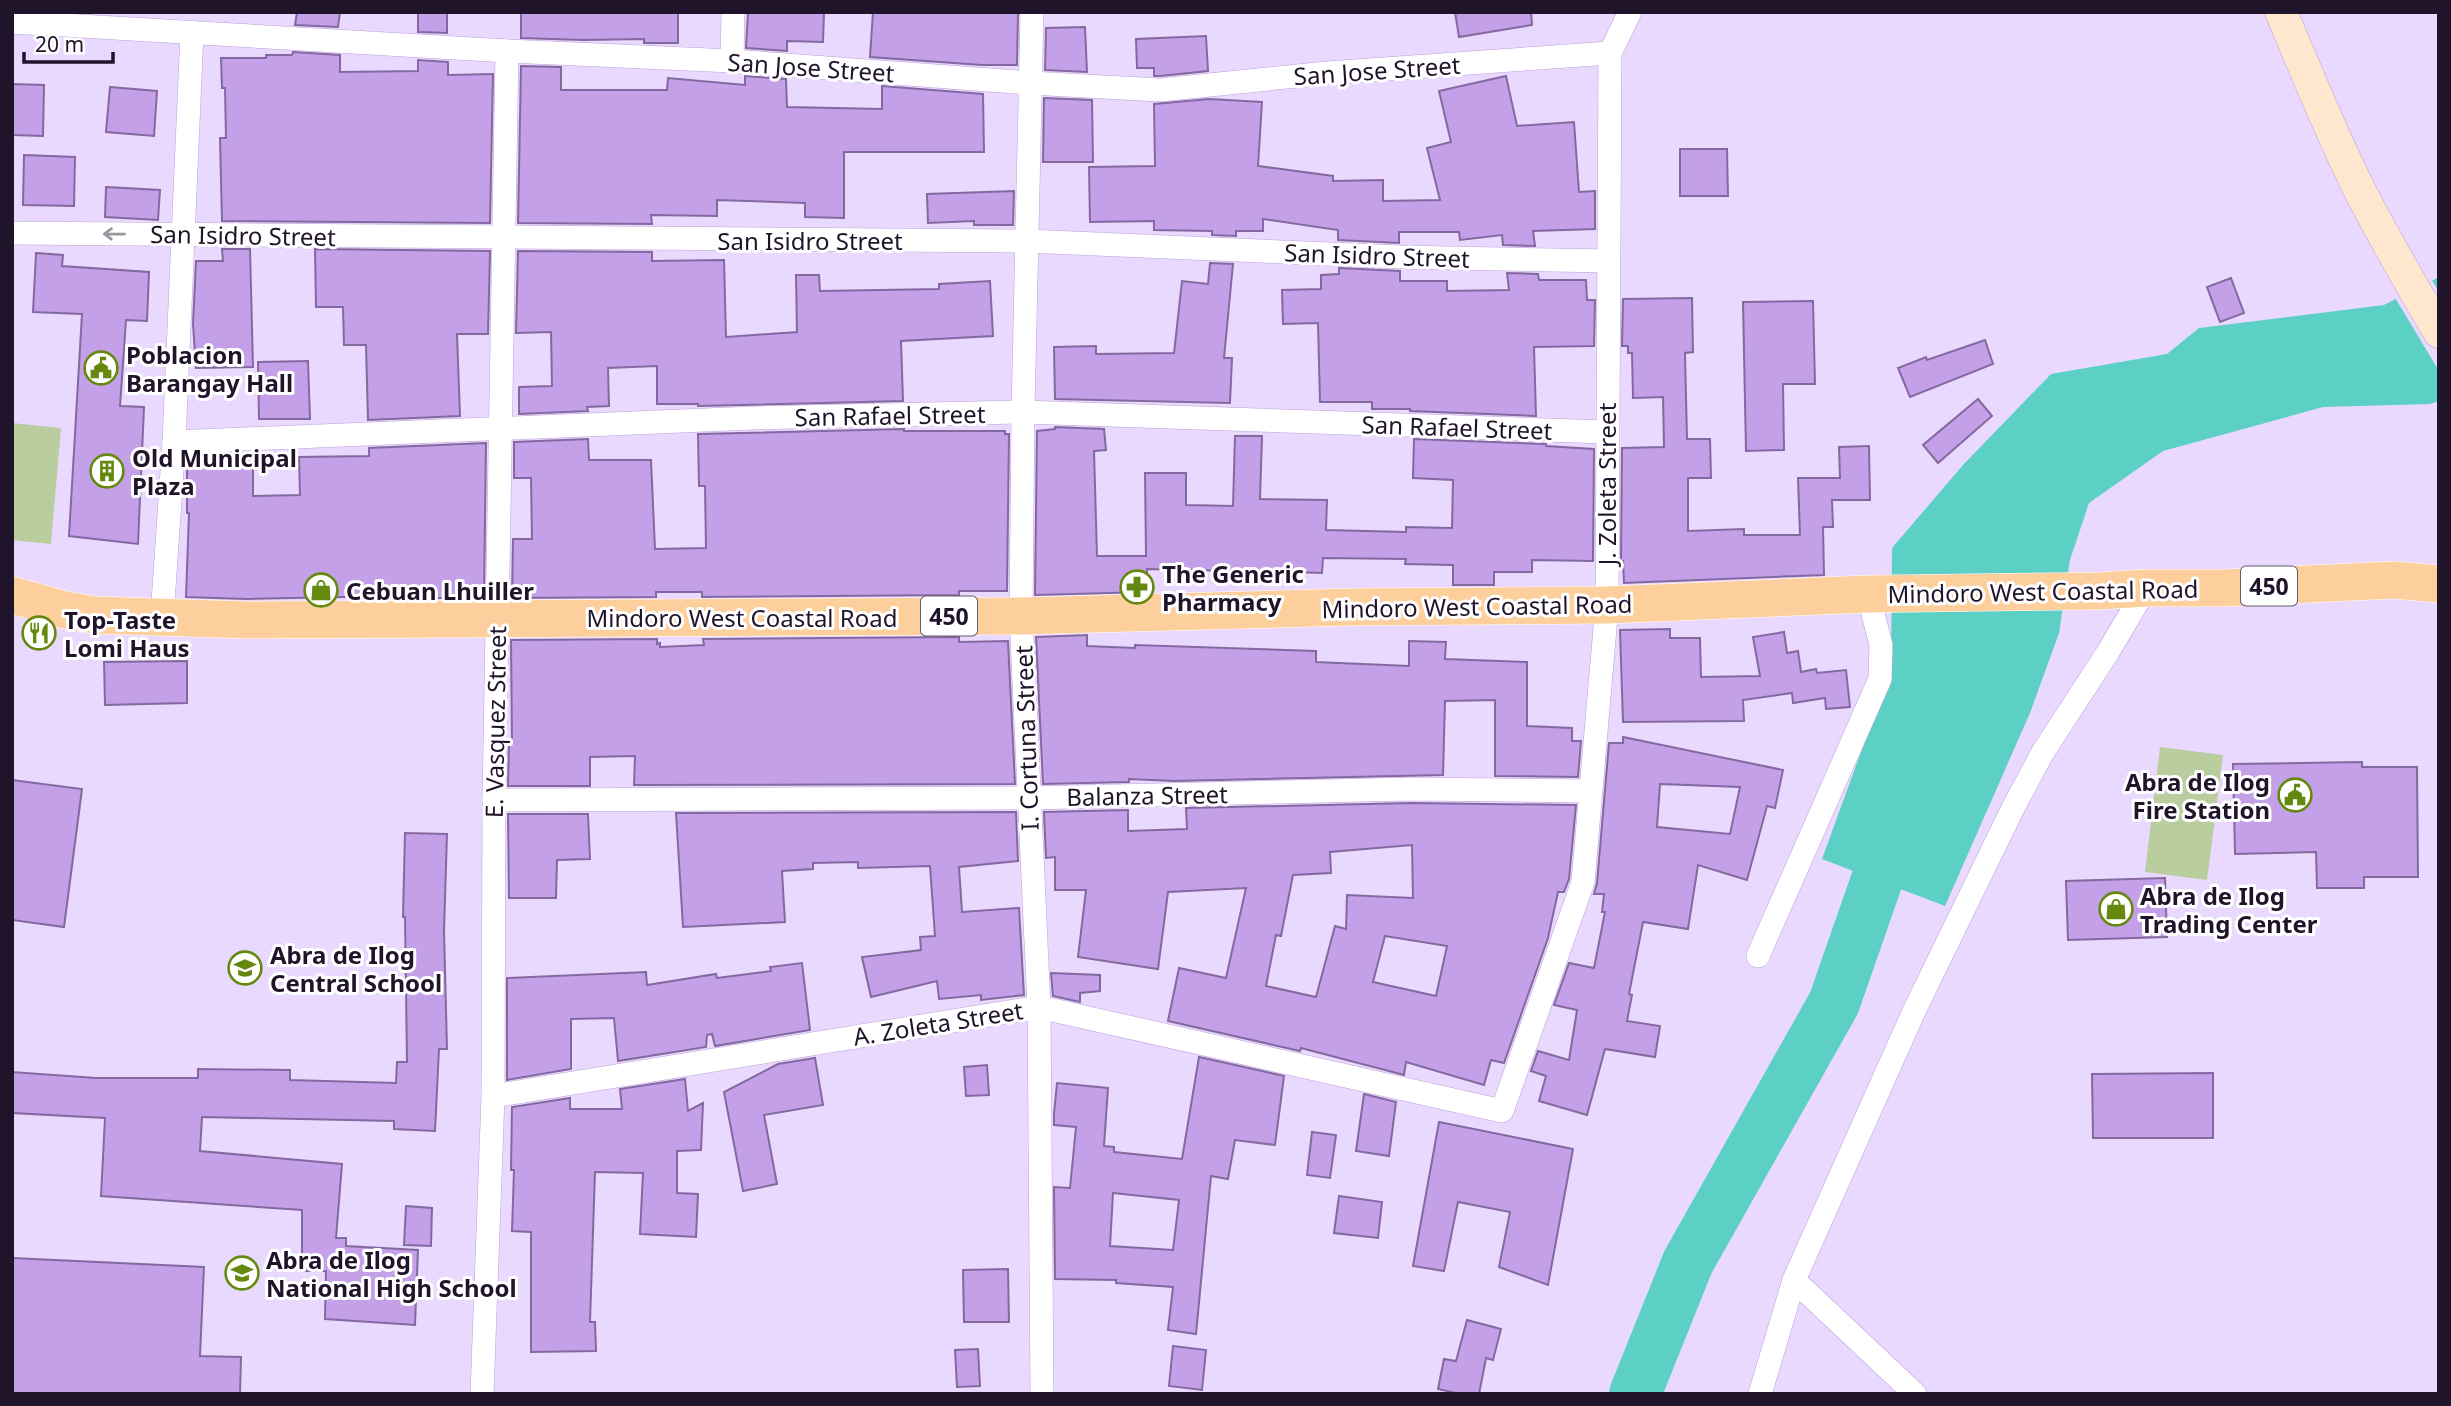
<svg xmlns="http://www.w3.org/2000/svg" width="2451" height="1406" font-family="'Noto Sans',sans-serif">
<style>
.green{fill:#b9cd9e}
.water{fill:#5cd0c5}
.pier{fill:#ead9fe}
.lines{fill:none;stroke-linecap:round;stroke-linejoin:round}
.river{stroke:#5cd0c5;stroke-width:52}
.building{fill:#c3a0e7;stroke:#8469a0;stroke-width:2;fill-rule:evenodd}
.street-casing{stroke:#bda0db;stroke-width:24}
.secondary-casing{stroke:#bda0db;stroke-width:33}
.primary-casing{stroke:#fff;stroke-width:38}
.street{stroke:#fff;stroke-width:23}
.secondary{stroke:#fee7ce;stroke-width:32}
.primary{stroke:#fdcf9c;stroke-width:37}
.oneway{stroke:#9a959f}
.labels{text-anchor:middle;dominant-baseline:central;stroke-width:6;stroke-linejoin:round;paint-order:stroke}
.shield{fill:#fff;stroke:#625a6a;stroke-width:2}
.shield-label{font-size:23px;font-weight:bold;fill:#1f142a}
.street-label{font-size:24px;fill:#1f142a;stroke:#fff}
.poi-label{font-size:24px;font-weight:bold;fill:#1f142a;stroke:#fff;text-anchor:start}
</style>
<rect width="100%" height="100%" fill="#ead9fe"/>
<g class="green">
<polygon points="12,423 61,428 51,544 12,540"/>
<polygon points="2160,747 2223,755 2207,880 2145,872"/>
</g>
<polygon class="water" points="2439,277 2439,401 2430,404 2323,407 2163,451 2089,503 2070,560 2059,633 2030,713 1945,906 1822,859 1891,670 1892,548 1963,465 2051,374 2167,354 2199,328 2384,305"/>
<polygon class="pier" points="2430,277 2439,292 2439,371 2394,296"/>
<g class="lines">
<polyline class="river" points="1635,1394 1688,1262 1834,1003 1887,851 1902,814"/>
</g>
<g class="building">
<polygon points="297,12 340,12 338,27 295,25"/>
<polygon points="418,12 447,12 447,33 418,32"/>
<polygon points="521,12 678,13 678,43 644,43 644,39 583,40 521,38"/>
<polygon points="748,12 824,12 823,42 787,41 787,51 746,48"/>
<polygon points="873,12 1018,12 1017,65 982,65 870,57"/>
<polygon points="1455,12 1531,12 1532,25 1459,37"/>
<polygon points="1085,27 1087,72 1045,70 1046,28"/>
<polygon points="1206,36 1208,71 1160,76 1154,76 1154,68 1137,68 1136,39"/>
<polygon points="293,52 340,55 340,72 418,71 418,60 448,62 448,75 493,74 490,223 222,221 220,138 226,138 225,88 222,88 221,58 266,58 266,55 292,55"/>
<polygon points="521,66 561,67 561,90 667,90 668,78 745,85 745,76 786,79 787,107 882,109 882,86 983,94 984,152 844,152 844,218 805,217 805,203 717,200 717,216 651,215 652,224 518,223"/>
<polygon points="1506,76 1517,126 1574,122 1579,192 1595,191 1595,229 1533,231 1535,246 1503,245 1502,235 1460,240 1459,232 1399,232 1399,243 1338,240 1338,230 1263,219 1263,231 1236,231 1236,236 1212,235 1212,231 1154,230 1154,221 1090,222 1089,167 1155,166 1154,104 1209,99 1262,102 1258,166 1333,176 1333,181 1383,180 1383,201 1440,200 1427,148 1451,142 1439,91"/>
<polygon points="12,84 44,85 43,136 12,135"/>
<polygon points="110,87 157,91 154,136 106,132"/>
<polygon points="1044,98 1092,100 1093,162 1043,162"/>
<polygon points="1680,149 1727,149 1728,196 1680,196"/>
<polygon points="24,155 75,157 74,206 23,205"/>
<polygon points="106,187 160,190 158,220 105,217"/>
<polygon points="1014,191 1013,225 974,225 974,221 928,223 927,194"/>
<polygon points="222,249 250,249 253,367 196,368 193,324 196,261 223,261"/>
<polygon points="315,249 490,251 488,334 457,334 460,416 368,420 366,345 344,345 343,307 316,307"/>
<polygon points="518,251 652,252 652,261 724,260 726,337 797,332 796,275 819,275 820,291 939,289 939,284 990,281 993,336 901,341 903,401 698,406 698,404 657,404 657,366 608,368 609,406 587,407 588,411 519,414 519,387 552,386 551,332 516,333"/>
<polygon points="36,253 63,255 62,266 149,272 147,321 126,320 120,406 144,407 138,544 69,536 82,314 33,312"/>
<polygon points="1210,263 1233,264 1224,358 1232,358 1230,403 1055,399 1054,347 1096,346 1096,354 1174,353 1182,281 1208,284"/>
<polygon points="1339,268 1400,271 1400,281 1447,281 1447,291 1509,290 1507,273 1538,274 1539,280 1586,280 1587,300 1595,300 1594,346 1534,347 1536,416 1410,411 1410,409 1372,409 1372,402 1320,402 1318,323 1283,324 1282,290 1321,289 1321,275 1339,274"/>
<polygon points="2231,278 2244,313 2220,322 2207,287"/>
<polygon points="1692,298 1693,352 1685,353 1687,439 1710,439 1711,478 1688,478 1688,531 1744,529 1744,535 1800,535 1798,478 1840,478 1839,447 1869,446 1870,500 1832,500 1833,527 1823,527 1824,575 1624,583 1623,561 1621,561 1622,448 1664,447 1663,397 1633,398 1632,353 1628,353 1628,346 1622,346 1623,299"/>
<polygon points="1813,301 1815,384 1783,384 1784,450 1746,451 1743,302"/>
<polygon points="1985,340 1993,364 1910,397 1898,368 1926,357 1927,360"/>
<polygon points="308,361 310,419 259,419 258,362"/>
<polygon points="1978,399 1992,416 1938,463 1923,445"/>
<polygon points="1055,427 1104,429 1106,450 1094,451 1097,556 1146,556 1145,473 1186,473 1186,505 1233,506 1235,436 1262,436 1260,499 1327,500 1326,530 1406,532 1406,527 1452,528 1453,480 1413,478 1414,439 1546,444 1546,446 1594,449 1593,561 1532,560 1532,572 1494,572 1494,585 1453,585 1453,565 1405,564 1406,559 1323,558 1322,573 1261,571 1261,575 1236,575 1236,571 1147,569 1147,592 1035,595 1037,431 1055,429"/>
<polygon points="904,429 904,431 1005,431 1005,434 1009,434 1007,591 959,591 959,595 702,597 702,592 656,592 656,597 512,598 513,539 532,539 531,478 514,478 514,442 588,439 589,460 651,460 655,549 706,548 705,486 699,486 698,434"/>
<polygon points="486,443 484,598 394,598 394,596 246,599 186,597 189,513 187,513 187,455 253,456 253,496 300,495 299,457 369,456 369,448"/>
<polygon points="1670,629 1670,638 1700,638 1701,677 1760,676 1753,637 1784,632 1787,653 1798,651 1801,672 1816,669 1817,673 1846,670 1850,707 1826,709 1825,698 1793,703 1792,693 1743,700 1744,721 1623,722 1620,630"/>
<polygon points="1087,635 1087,646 1135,648 1135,645 1316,651 1316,662 1409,666 1409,641 1446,642 1445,659 1527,662 1527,726 1572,728 1572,741 1581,741 1578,777 1495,776 1495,700 1445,701 1443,775 1174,781 1129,779 1129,782 1043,784 1036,637"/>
<polygon points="959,637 959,642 1008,641 1015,784 634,785 635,756 590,757 590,786 508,786 509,742 512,742 511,640 657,639 657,644 660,643 660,647 704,645 703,639"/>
<polygon points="187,661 187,703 105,705 104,662"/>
<path d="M1623,737L1783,770L1775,808L1767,806L1747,880L1698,865L1688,929L1643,922L1629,994L1632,995L1627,1021L1660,1026L1655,1057L1605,1049L1587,1115L1539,1101L1546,1076L1531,1071L1538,1051L1569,1060L1577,1010L1554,1005L1569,963L1594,968L1605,912H1602L1604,894H1594L1597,883L1609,743H1623ZM1660,784L1740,787L1730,834L1657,827Z"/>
<polygon points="2362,762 2362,767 2417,767 2418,877 2364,877 2364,888 2317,888 2316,852 2235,854 2233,764"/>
<polygon points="12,780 82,789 64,927 12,920"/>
<path d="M1411,803L1576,805L1569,879L1564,892H1558L1548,938L1504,1063L1491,1060L1484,1085L1406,1062L1404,1075L1301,1048L1300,1051L1168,1021L1179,968L1226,978L1246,888L1168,892L1158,969L1078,957L1086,890H1055V857L1046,858L1044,812L1128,810V831L1187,829L1186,808ZM1412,845L1413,898L1347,895L1346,929L1335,926L1316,997L1266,986L1276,935L1281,936L1293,875L1331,873L1330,852ZM1385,936L1447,946L1436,996L1373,982Z"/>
<polygon points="1016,812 1018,861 959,867 962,912 1019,908 1024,995 981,1000 981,995 939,999 937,981 871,997 862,957 921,950 920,937 935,936 930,866 858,868 858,862 813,863 813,869 782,871 785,922 683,927 676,813"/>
<polygon points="508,814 588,814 590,859 557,860 556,898 509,898"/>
<polygon points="405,833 447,834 444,931 447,1049 439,1049 435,1131 394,1129 394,1121 202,1117 200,1151 342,1164 336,1238 346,1238 346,1246 418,1250 415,1325 325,1319 326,1271 302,1271 302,1210 101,1196 105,1118 12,1113 12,1072 96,1078 198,1078 198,1069 290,1070 290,1080 396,1083 397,1062 407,1062 405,917 403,917"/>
<polygon points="2165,878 2167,937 2068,940 2066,881"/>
<polygon points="802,963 810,1030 715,1046 712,1034 707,1035 706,1047 618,1061 614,1018 571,1019 571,1069 507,1080 507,978 646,972 647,985 716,974 717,978 771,971 770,967"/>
<polygon points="1051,973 1100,975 1100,991 1080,993 1080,1002 1053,996"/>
<path d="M1199,1057L1284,1076L1275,1145L1235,1140L1228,1179L1211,1176L1196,1334L1168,1330L1173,1287L1116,1283V1280L1055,1279L1054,1187L1070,1188L1076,1127L1054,1125V1114L1057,1083L1108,1088L1104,1146L1114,1147V1152L1182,1159ZM1113,1193L1179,1200L1173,1250L1110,1246Z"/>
<polygon points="815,1058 823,1105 764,1115 777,1184 743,1191 724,1092 778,1064"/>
<polygon points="987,1065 989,1095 966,1096 964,1067"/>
<polygon points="2213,1073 2213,1138 2093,1138 2092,1074"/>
<polygon points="685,1079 688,1111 703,1103 701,1150 677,1151 677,1193 698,1194 696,1237 640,1234 643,1173 595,1172 590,1322 595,1322 596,1351 531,1352 531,1232 512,1231 514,1170 511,1170 512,1107 570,1098 570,1109 622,1109 620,1089"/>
<polygon points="1364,1094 1396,1102 1389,1156 1356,1151"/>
<polygon points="1439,1122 1573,1149 1548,1285 1499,1267 1510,1212 1458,1202 1444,1271 1413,1266"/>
<polygon points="1312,1132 1336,1135 1330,1178 1307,1175"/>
<polygon points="1339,1196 1382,1202 1378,1238 1334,1233"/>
<polygon points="406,1206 432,1208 431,1246 404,1245"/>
<polygon points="12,1258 204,1267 200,1356 241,1357 240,1394 12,1394"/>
<polygon points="1008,1269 1009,1322 964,1322 963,1270"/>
<polygon points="1467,1320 1501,1329 1493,1360 1486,1358 1479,1394 1460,1394 1438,1389 1444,1359 1456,1361"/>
<polygon points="1173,1346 1206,1350 1202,1390 1169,1386"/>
<polygon points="978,1349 980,1386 957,1387 955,1350"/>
</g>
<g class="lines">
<defs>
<g id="street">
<polyline points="1032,12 1023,412 1021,616 1039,1007 1042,1394"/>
<polyline points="12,22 507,51 732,61 1030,83 1160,90 1327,73 1610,53"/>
<polyline points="732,61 733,12"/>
<polyline points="12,233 1026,241 1400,257 1608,261"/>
<polyline points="174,442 753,418 1023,412 1606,432"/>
<polyline points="162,617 174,442 192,32"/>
<polyline points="494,800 1029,798 1411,789 1590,791"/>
<polyline points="1758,956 1880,679 1881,645 1868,594"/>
<polyline points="493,1096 1039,1007 1502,1111 1583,882 1607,605 1610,53 1630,12"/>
<polyline points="1794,1280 1915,1394"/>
<polyline points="482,1394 493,1096 494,800 507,51"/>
<polyline points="1760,1394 1794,1280 1915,1009 2014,806 2043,752 2108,652 2146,588"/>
</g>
<path id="secondary" d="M2281,12C2307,73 2332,136 2362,195C2386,241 2412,286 2439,332"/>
<polyline id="primary" points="12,595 65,610 94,615 246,620 1021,616 1351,607 1607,605 1868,594 2099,591 2146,588 2225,588 2394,580 2439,584"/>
</defs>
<use href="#street" class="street-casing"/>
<use href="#secondary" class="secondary-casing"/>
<use href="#primary" class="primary-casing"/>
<use href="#street" class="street"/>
<use href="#secondary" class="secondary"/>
<use href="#primary" class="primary"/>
</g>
<defs><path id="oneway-shaft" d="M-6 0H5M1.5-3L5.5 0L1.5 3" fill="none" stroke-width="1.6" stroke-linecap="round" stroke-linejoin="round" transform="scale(1.75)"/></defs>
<use class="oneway" href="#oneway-shaft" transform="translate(114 234) rotate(-179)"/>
<defs>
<symbol id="civic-ring" viewBox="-11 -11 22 22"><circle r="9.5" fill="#fff" stroke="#65890e" stroke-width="1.5"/><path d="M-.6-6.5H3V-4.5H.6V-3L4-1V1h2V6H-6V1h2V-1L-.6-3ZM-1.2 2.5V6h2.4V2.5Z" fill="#65890e"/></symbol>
<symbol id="building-ring" viewBox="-11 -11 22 22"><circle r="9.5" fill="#fff" stroke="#65890e" stroke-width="1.5"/><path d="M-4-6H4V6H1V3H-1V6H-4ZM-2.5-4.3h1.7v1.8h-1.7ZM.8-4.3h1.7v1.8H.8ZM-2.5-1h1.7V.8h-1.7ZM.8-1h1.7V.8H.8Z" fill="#65890e"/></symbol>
<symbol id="pharmacy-ring" viewBox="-11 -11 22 22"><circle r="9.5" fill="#fff" stroke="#65890e" stroke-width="1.5"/><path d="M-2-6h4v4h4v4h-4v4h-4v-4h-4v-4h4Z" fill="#65890e"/></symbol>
<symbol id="shop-ring" viewBox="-11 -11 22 22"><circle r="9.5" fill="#fff" stroke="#65890e" stroke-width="1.5"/><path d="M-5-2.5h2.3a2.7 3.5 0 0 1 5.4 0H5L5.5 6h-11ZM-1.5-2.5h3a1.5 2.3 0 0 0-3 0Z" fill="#65890e"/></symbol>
<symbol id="restaurant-ring" viewBox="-11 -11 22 22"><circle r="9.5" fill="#fff" stroke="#65890e" stroke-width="1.5"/><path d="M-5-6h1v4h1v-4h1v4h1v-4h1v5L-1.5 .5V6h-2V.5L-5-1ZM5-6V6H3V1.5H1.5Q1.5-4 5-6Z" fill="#65890e"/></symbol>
<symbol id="school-ring" viewBox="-11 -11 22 22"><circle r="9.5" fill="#fff" stroke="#65890e" stroke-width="1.5"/><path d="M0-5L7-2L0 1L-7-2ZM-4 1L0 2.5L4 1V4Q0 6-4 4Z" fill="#65890e"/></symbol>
</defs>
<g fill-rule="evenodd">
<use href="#civic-ring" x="82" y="349" width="38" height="38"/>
<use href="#building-ring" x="88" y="452" width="38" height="38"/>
<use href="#pharmacy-ring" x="1118" y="568" width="38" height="38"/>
<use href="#shop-ring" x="302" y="571" width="38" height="38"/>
<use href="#restaurant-ring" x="20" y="614" width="38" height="38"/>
<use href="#civic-ring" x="2276" y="776" width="38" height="38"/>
<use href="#shop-ring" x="2097" y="890" width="38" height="38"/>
<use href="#school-ring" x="226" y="949" width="38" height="38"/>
<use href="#school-ring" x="223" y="1254" width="38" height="38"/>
</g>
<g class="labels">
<g class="shield">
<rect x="2241" y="566.5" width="56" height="39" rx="5"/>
<rect x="921" y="596.5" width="56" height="39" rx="5"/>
</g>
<g class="shield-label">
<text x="2269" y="586">450</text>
<text x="949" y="616">450</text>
</g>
<g class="street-label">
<text transform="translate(811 67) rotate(4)">San Jose Street</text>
<text transform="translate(1377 70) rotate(-4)">San Jose Street</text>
<text transform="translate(243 235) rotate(1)">San Isidro Street</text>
<text x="810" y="240">San Isidro Street</text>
<text transform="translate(1377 255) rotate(2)">San Isidro Street</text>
<text transform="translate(890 415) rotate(-1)">San Rafael Street</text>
<text transform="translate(1457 427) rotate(2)">San Rafael Street</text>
<text transform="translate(1606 484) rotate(-90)">J. Zoleta Street</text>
<text transform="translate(2043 591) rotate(-1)">Mindoro West Coastal Road</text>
<text transform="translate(1477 606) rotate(-1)">Mindoro West Coastal Road</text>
<text x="742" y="617">Mindoro West Coastal Road</text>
<text transform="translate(495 722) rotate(-89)">E. Vasquez Street</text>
<text transform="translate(1026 738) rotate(-92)">I. Cortuna Street</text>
<text transform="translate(1147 795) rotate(-1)">Balanza Street</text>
<text transform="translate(938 1023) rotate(-9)">A. Zoleta Street</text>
</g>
<g class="poi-label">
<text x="126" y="354">Poblacion<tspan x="126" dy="28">Barangay Hall</tspan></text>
<text x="132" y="457">Old Municipal<tspan x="132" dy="28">Plaza</tspan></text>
<text x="1162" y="573">The Generic<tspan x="1162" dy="28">Pharmacy</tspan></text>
<text x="346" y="590">Cebuan Lhuiller</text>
<text x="64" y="619">Top-Taste<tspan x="64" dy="28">Lomi Haus</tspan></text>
<text x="2270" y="781" text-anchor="end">Abra de Ilog<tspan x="2270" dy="28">Fire Station</tspan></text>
<text x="2140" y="895">Abra de Ilog<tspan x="2140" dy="28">Trading Center</tspan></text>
<text x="270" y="954">Abra de Ilog<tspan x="270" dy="28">Central School</tspan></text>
<text x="266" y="1259">Abra de Ilog<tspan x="266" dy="28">National High School</tspan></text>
</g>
</g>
<rect width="2451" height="1406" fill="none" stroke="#1f142a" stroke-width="28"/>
<path d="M24 52v10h89v-10" fill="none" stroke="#1f142a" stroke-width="3.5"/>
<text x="35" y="52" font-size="21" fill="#1f142a" stroke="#ffffff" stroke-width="5" paint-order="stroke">20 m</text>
</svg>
